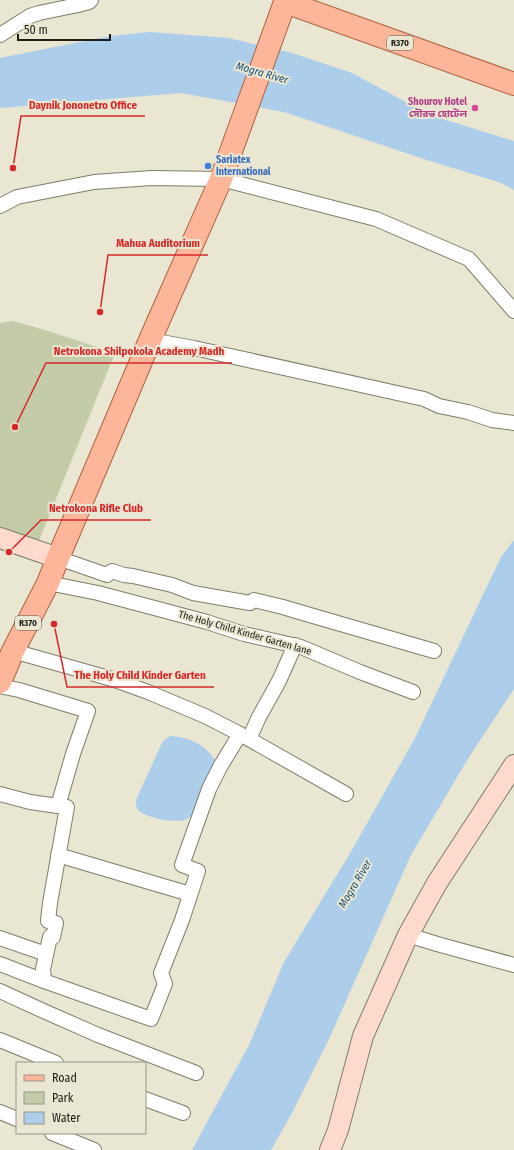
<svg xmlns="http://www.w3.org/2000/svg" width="514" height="1150" font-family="'Fira Sans Condensed','Noto Sans Bengali',sans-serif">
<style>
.green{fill:#c4cba9}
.water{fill:#adceeb}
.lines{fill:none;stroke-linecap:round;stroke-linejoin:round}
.street-casing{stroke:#807c6b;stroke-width:16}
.secondary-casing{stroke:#807c6b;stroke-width:22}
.primary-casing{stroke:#ae613f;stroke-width:24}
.street{stroke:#fff;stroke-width:14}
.secondary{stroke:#fedacc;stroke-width:20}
.primary{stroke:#fdb699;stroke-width:22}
.hotel-dot{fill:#d1479c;stroke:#e9e6d2;stroke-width:1.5}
.shop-dot{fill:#3f7fe0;stroke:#e9e6d2;stroke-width:1.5}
.labels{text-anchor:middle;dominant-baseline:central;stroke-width:4;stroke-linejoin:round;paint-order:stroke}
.shield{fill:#e9e6d2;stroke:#5c594e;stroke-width:1}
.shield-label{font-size:9px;font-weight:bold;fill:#1f1d16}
.hotel-label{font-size:10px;font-weight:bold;fill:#b23c85;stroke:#e9e6d2;text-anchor:end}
.shop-label{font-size:10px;font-weight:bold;fill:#366cbe;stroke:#e9e6d2;text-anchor:start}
.street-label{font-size:10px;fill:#1f1d16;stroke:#e9e6d2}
.water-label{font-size:11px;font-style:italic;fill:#1f5278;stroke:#e9e6d2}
.leader{fill:none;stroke:#d62828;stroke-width:1.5}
.callout-dot{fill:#d62828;stroke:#e9e6d2;stroke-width:1.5}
.callout-label{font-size:11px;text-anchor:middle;font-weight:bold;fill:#d62828;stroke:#e9e6d2;stroke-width:4;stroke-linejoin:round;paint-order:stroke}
</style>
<rect width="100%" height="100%" fill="#e9e6d2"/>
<polygon class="green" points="13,321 45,330 115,353 36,548 0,534 0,323"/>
<g class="water">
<polygon points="149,32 229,38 292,53 352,73 430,115 514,141 514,190 501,183 427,160 284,112 181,93 0,108 0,58 110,36"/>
<polygon points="514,540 514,689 469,757 411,855 330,1037 292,1113 271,1150 192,1150 249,1045 284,962 352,850 415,738 501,557"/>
<path d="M171,736C189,737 206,745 215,760L194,812C191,816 189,819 184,820C175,823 145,818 138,810C136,807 136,804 136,800L162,743L165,739Z"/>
</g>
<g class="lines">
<defs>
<g id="street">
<polyline points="0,35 30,16 39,13 78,5 89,2 91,0"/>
<polyline points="0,206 17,197 94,182 152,178 221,179 376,219 469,259 514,311"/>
<polyline points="150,340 194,348 424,399 439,406 468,412 492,420 514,423"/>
<polyline points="58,558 107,575 112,571 124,575 133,576 172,585 193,593 250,603 254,600 283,607 296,611 434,651"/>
<polyline points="48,583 98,593 207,622 244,634 301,647 360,672 413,692"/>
<polyline points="0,686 19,690 88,711 73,754 58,806 67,807 50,903 48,921 56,923 53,937 50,937 43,969 44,981"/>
<polyline points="240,734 249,739 259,717 279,681 295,645"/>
<polyline points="249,739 346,794"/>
<polyline points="0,794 30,802 58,806"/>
<polyline points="58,855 190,894"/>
<polyline points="408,935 437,944 514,965"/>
<polyline points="0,938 46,954"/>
<polyline points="0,964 44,981 151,1019 165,984 161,973 182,920 198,871 182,865 209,789 220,767 240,734 205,716 148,692 112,679 13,651"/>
<polyline points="0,991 48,1013 98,1035 196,1073"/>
<polyline points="0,1040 56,1063"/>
<polyline points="145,1099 183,1113"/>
<polyline points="0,1112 17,1119"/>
<polyline points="52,1133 94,1150"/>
</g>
<g id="secondary">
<polyline points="0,538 58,558"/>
<polyline points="330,1150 338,1130 363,1036 408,935 437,883 514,765"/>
</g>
<polyline id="primary" points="0,682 13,651 48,583 58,558 150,340 221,179 285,2 514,84"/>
</defs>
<use href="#street" class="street-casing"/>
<use href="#secondary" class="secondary-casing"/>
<use href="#primary" class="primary-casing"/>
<use href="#street" class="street"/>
<use href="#secondary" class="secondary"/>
<use href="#primary" class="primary"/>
</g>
<circle class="hotel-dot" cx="475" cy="108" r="4"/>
<circle class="shop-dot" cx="208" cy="166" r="4"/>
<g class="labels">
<g class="shield">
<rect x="387" y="36" width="26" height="14" rx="3"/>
<rect x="15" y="616" width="26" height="14" rx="3"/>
</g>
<g class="shield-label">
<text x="400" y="43">R370</text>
<text x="28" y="623">R370</text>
</g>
<g class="hotel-label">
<text x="467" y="102">Shourov Hotel<tspan x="467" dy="12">সৌরভ হোটেল</tspan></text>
</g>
<g class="shop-label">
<text x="216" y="160">Sariatex<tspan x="216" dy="12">International</tspan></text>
</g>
<g class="street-label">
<text transform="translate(245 633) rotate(16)">The Holy Child Kinder Garten lane</text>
</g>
<g class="water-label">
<text transform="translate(262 73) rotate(16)">Mogra River</text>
<text transform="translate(355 884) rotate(-59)">Mogra River</text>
</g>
</g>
<path class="leader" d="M13 168L21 116H145M100 312L108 255H208M15 427L46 363H232M9 552L41 520H151M54 624L67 687H214"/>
<g class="callout-dot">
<circle cx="13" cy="168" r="4"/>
<circle cx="100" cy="312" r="4"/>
<circle cx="15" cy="427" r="4"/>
<circle cx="9" cy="552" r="4"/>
<circle cx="54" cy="624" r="4"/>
</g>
<g class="callout-label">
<text x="83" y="109">Daynik Jononetro Office</text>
<text x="158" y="247">Mahua Auditorium</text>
<text x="139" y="355">Netrokona Shilpokola Academy Madh</text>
<text x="96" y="512">Netrokona Rifle Club</text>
<text x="140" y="679">The Holy Child Kinder Garten</text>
</g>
<rect x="16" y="1062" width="130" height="72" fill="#e9e6d2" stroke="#989687"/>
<rect x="24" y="1075" width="20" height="6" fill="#fdb699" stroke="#989687"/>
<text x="52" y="1082" font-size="12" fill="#1f1d16">Road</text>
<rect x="24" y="1092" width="20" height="12" fill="#c4cba9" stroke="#989687"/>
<text x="52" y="1102" font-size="12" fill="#1f1d16">Park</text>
<rect x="24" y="1112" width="20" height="12" fill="#adceeb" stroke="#989687"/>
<text x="52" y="1122" font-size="12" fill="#1f1d16">Water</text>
<path d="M18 34v6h92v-6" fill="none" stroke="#1f1d16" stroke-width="2"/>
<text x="24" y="34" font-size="12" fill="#1f1d16" stroke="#e9e6d2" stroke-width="3" paint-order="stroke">50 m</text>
</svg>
